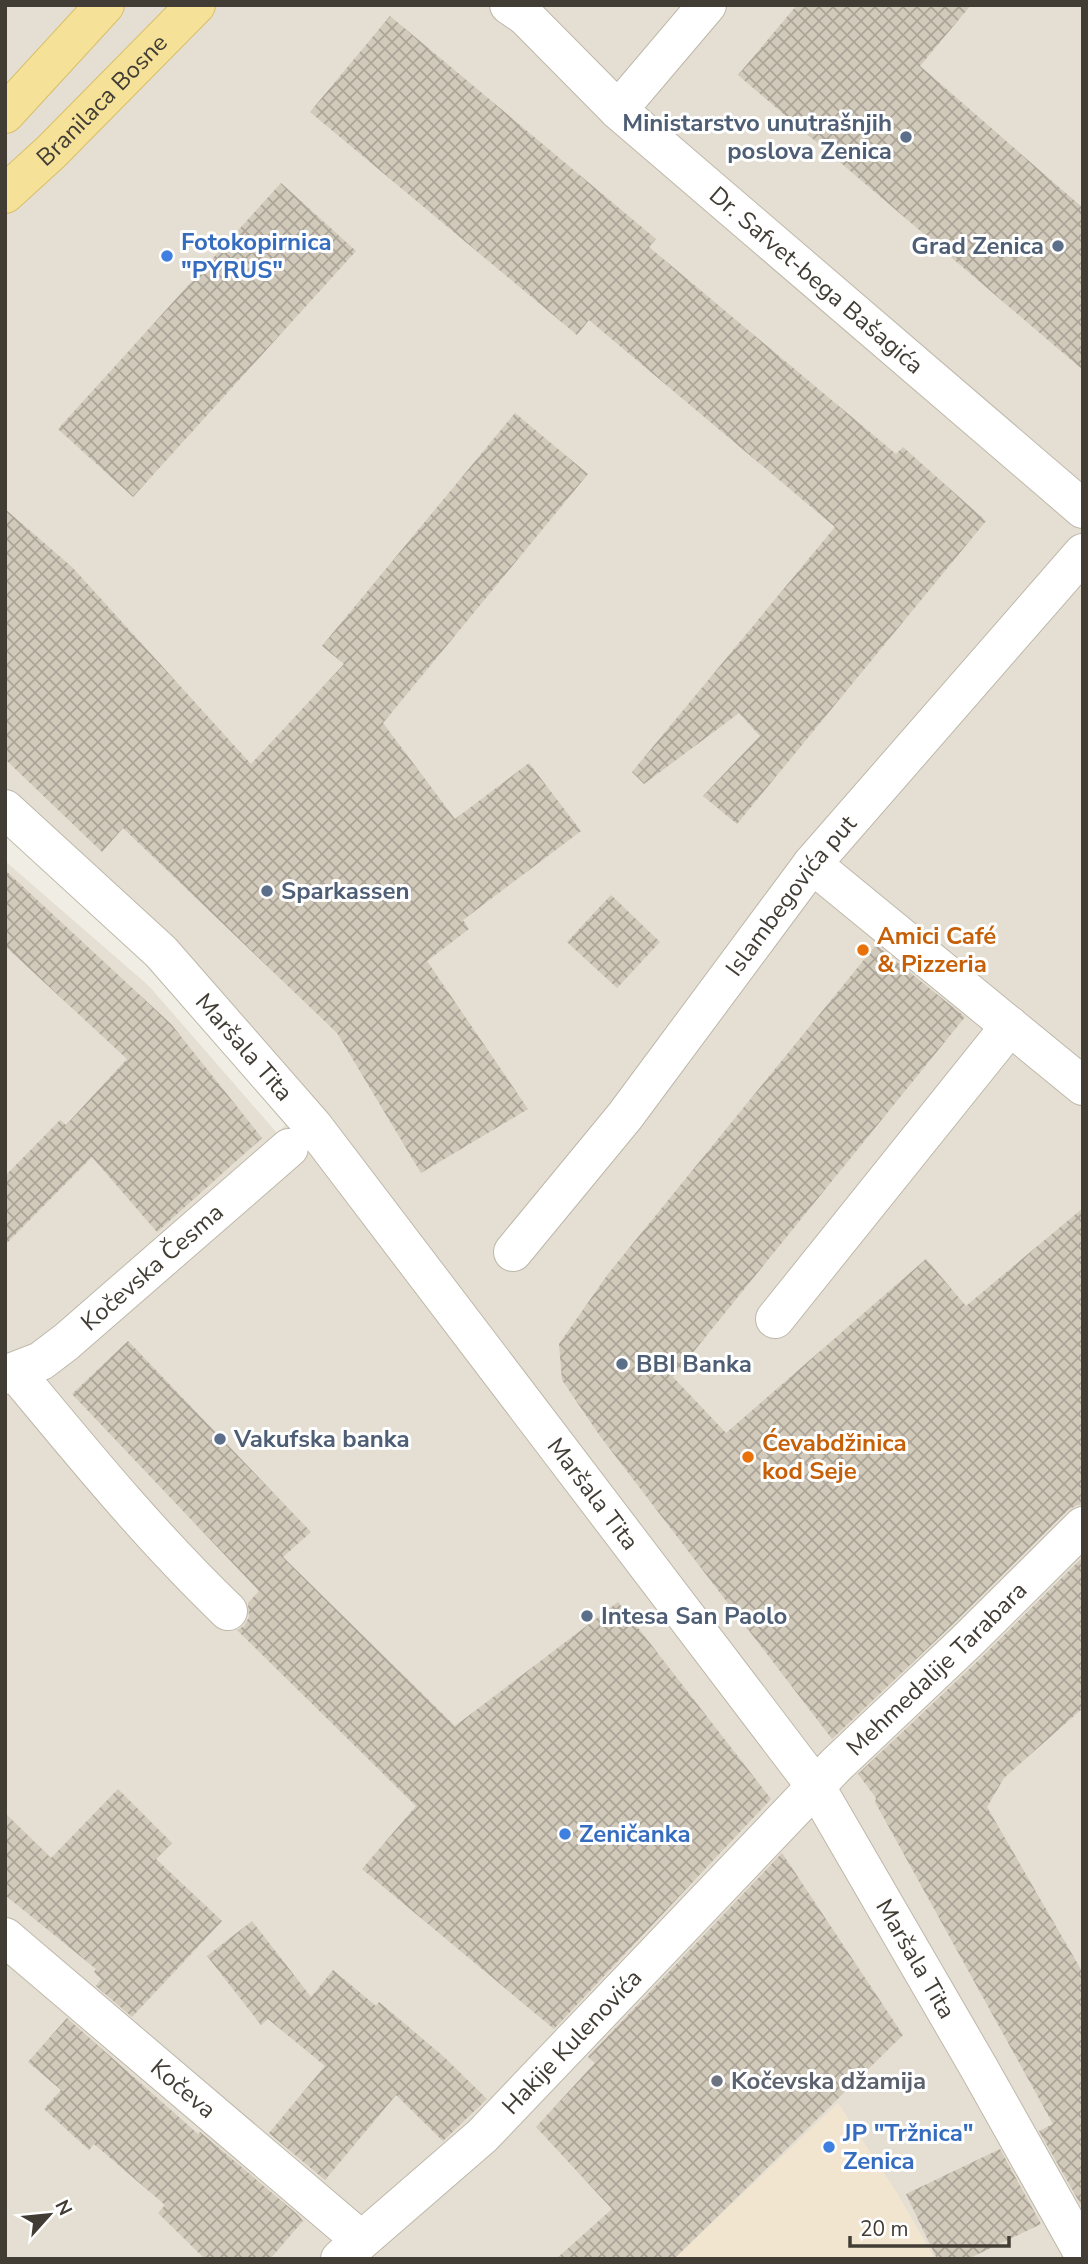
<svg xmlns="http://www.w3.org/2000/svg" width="1088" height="2264" font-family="'Nunito Sans',sans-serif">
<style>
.residential{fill:#e4dfd2}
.commercial{fill:#f1e5d0}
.building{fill:url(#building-cross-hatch)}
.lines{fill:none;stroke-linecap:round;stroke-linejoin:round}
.minor-casing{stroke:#beb8aa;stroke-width:40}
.major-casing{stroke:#d8bf69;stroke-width:40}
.minor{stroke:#fff;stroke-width:38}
.major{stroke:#f5e198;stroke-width:38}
.service-dot{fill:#5c6f8a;stroke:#fff;stroke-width:2.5}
.shop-dot{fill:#3f7fe0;stroke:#fff;stroke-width:2.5}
.food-dot{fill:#e8710a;stroke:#fff;stroke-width:2.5}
.worship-dot{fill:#6b7280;stroke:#fff;stroke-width:2.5}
.labels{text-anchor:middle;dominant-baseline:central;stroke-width:6;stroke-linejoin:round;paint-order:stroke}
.street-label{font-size:24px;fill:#423d34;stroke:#fff}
.service-label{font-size:24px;font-weight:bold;fill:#4e5e75;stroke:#fff;text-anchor:start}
.shop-label{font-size:24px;font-weight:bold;fill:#366cbe;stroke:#fff;text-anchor:start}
.food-label{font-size:24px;font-weight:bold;fill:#c56008;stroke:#fff;text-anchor:start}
.worship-label{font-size:24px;font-weight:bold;fill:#5b616d;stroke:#fff;text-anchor:start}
</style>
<defs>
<pattern id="building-cross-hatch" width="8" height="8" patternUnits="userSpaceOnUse" patternTransform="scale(1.75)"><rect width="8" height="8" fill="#d1c9ba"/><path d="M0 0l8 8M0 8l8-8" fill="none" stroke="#aba498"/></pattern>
</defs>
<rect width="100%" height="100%" fill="#f0ede4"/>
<polygon class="residential" points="5,5 1083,5 1083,2259 355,2259 340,2240 319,2259 5,2259 5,861 149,986 277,1133 291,1120 5,809"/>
<polygon class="commercial" points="838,2103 896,2191 935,2259 674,2259"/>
<g class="building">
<polygon points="797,5 971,5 920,66 1083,208 1083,370 738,75"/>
<polygon points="390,16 656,239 649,247 896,454 903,447 986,521 737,824 703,796 760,736 739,713 644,784 632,772 835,527 589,320 577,335 310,112"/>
<polygon points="281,183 356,251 133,497 58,429"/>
<polygon points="515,413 588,474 383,723 455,819 529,763 581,831 463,920 469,929 427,961 528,1109 421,1173 337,1033 123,828 102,852 5,759 5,509 72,567 251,764 344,664 322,646"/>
<polygon points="5,870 171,1024 262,1138 157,1232 92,1157 5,1245 5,1176 60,1120 66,1125 127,1059 5,946"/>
<polygon points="611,895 660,942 617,988 567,942"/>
<polygon points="876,945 965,1017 673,1377 726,1433 926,1259 966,1306 1083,1208 1083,1505 1077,1505 1068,1510 951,1626 832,1739 600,1436 562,1380 559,1344 608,1274"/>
<polygon points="128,1341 311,1532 283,1557 455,1726 618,1602 771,1799 554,2029 362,1869 416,1806 237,1630 244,1626 249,1617 248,1603 259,1591 72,1394"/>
<polygon points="1083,1557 1083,1708 1004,1778 987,1807 1083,1973 1081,2205 1039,2131 1053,2124 875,1802 876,1798 858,1774 981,1658"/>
<polygon points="118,1789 172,1843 156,1859 222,1921 132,2017 96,1986 101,1979 94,1972 96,1969 5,1895 5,1813 51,1858"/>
<polygon points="782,1853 903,2035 674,2259 556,2259 612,2209 536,2127 595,2063 588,2057"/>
<polygon points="252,1921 311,1997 333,1970 376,2006 379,2002 443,2056 487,2099 443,2141 396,2095 325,2180 269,2133 325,2066 268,2019 261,2025 207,1956"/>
<polygon points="67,2018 198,2134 200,2132 297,2214 303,2221 270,2259 205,2259 158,2213 165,2205 94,2144 89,2150 44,2109 61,2090 28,2062"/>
<polygon points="1000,2149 1041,2224 968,2259 937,2259 906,2194"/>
</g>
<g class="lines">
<defs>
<g id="minor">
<path id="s1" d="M509,5L525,16L618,110L1083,509"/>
<polyline points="618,110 707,5"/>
<path id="s2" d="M5,809L161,952L314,1127L816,1787L979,2068L1083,2253"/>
<polyline points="812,864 1083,1086"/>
<path id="s3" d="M513,1252L625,1116L812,864L1083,553"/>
<polyline points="775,1319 1010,1026"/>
<path d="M16,1373C84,1455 151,1537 228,1611"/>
<path id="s4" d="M5,1375L41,1361L66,1342L289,1148"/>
<path id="s5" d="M5,1937L361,2240"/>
<path id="s6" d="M340,2259L482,2136L836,1765L966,1642L1083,1526"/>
</g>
<g id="major">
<polyline points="5,114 105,5"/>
<path id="s7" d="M5,194L51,152L196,5"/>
</g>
</defs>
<use href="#minor" class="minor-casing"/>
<use href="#major" class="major-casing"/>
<use href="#minor" class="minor"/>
<use href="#major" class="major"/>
</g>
<g class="service-dot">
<circle cx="906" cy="137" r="7"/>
<circle cx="1058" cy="246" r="7"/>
<circle cx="267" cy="891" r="7"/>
<circle cx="622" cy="1364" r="7"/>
<circle cx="220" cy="1439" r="7"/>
<circle cx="587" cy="1616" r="7"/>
</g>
<g class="shop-dot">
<circle cx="167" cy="256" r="7"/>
<circle cx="565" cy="1834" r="7"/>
<circle cx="829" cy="2147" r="7"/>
</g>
<g class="food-dot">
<circle cx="863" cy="950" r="7"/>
<circle cx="748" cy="1457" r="7"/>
</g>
<circle class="worship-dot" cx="717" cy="2081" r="7"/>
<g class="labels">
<g class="street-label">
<text stroke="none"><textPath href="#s7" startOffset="135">Branilaca Bosne</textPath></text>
<text stroke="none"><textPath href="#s1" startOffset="413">Dr. Safvet-bega Bašagića</textPath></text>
<text stroke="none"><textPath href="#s3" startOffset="452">Islambegovića put</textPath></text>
<text stroke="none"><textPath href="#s2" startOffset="338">Maršala Tita</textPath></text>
<text stroke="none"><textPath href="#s4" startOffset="184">Kočevska Česma</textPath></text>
<text stroke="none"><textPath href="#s2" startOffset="905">Maršala Tita</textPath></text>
<text stroke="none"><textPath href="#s6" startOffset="840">Mehmedalije Tarabara</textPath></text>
<text stroke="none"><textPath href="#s2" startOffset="1472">Maršala Tita</textPath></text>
<text stroke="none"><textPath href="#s6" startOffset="318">Hakije Kulenovića</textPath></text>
<text stroke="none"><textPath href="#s5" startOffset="234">Kočeva</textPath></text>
</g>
<g class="service-label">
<text x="892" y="123" text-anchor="end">Ministarstvo unutrašnjih<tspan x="892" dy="28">poslova Zenica</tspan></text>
<text x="1044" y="246" text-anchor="end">Grad Zenica</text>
<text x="281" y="891">Sparkassen</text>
<text x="636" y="1364">BBI Banka</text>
<text x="234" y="1439">Vakufska banka</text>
<text x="601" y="1616">Intesa San Paolo</text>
</g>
<g class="shop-label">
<text x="181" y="242">Fotokopirnica<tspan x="181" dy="28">"PYRUS"</tspan></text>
<text x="579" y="1834">Zeničanka</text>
<text x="843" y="2133">JP "Tržnica"<tspan x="843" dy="28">Zenica</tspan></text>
</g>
<g class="food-label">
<text x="877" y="936">Amici Café<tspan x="877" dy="28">&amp; Pizzeria</tspan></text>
<text x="762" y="1443">Ćevabdžinica<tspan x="762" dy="28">kod Seje</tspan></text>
</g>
<g class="worship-label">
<text x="731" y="2081">Kočevska džamija</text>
</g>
</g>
<rect width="1088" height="2264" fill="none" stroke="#423d34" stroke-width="14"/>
<g transform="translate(49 2215) rotate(63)" stroke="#ffffff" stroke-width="5" paint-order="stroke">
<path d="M0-5L12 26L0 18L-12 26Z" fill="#423d34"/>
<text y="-10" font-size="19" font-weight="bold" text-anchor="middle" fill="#423d34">N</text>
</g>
<path d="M850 2236v10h159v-10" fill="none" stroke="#423d34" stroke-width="3.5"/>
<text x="860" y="2236" font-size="21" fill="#423d34" stroke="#ffffff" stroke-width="5" paint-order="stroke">20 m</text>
</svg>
